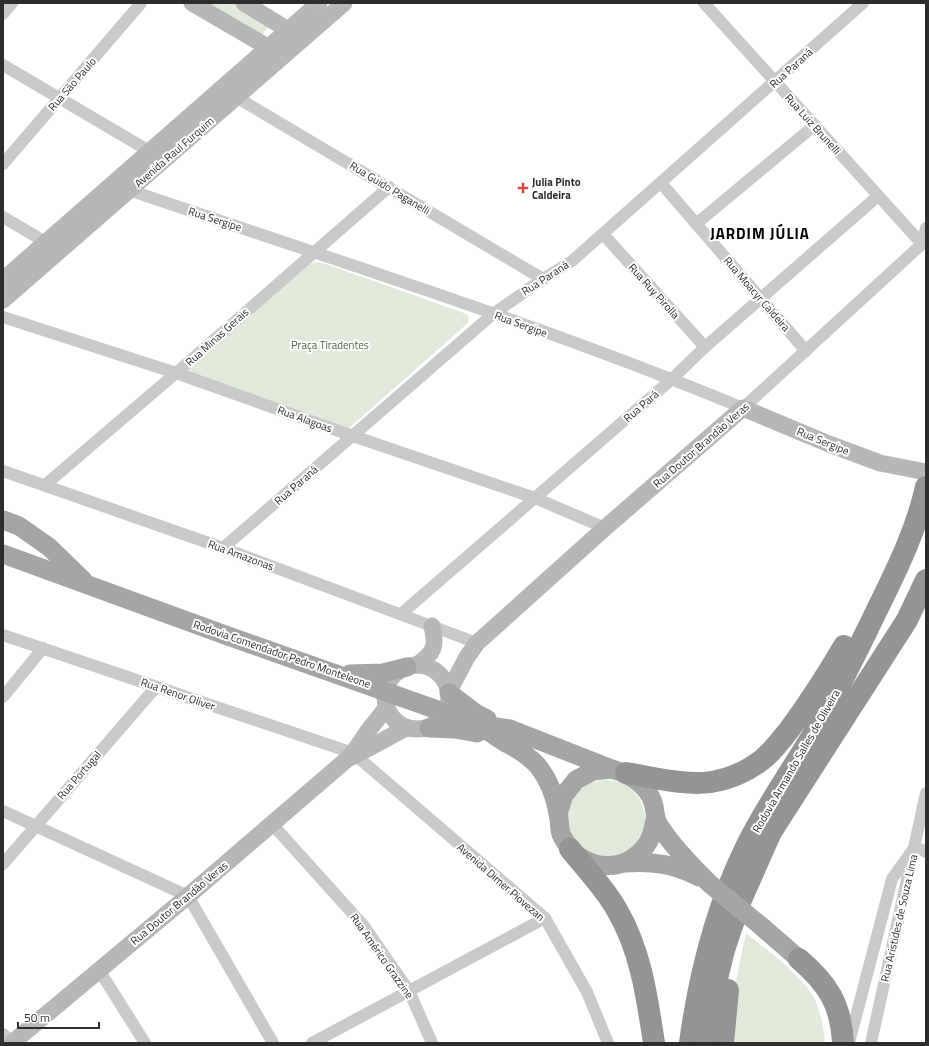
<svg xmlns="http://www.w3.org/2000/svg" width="929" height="1046" font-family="'Titillium Web',sans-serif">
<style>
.green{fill:#e1e9db}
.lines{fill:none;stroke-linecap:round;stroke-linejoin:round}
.street{stroke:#cacaca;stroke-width:12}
.secondary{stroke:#b7b7b7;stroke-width:17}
.primary{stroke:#a5a5a5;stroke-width:19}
.highway{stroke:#949494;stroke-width:22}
.primary-bridge{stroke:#a5a5a5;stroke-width:19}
.poi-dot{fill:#d5493e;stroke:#fff;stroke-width:1.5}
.labels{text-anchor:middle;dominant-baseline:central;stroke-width:4;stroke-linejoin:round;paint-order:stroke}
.street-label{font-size:11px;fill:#2d2d2d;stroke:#fff}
.poi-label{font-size:11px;font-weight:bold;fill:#2d2d2d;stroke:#fff;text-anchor:start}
.park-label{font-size:11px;fill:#4a643e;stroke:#fff}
.district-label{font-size:15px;font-weight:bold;letter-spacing:1px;fill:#000;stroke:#fff}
</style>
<rect width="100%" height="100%" fill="#fff"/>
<g class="green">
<polygon points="203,3 235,3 270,24 261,37"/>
<polygon points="315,262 323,263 467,314 469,318 468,323 347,430 190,374 189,369 191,364 310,264"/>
<circle cx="606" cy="819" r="39"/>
<path d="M746,933C769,952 796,970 813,996C820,1007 824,1030 825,1043H729L735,985Z"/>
</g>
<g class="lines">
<g class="street">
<polyline points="704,3 922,244"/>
<polyline points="3,14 12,3"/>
<polyline points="3,65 156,155"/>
<polyline points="236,97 543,279"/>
<polyline points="3,164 141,3"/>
<polyline points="661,183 806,351"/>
<path d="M123,188C331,259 540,324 743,408L922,244"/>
<polyline points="3,217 52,246"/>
<polyline points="696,224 815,125"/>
<polyline points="603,234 705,347"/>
<polyline points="922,244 926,228"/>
<polyline points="3,317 176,373 353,436 535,498 605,528"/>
<polyline points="3,471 223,548 477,643"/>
<polyline points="45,485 176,373 389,187"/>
<polyline points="223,548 493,314 543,279 572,261 863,3"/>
<polyline points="401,614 672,379 705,347 878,196"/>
<polyline points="3,635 353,753 545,918 587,992 608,1043"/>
<polyline points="3,697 43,648"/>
<polyline points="3,811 188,896 273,1043"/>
<polyline points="272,824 363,925 409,991 432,1043"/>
<polyline points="915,847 926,852"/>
<polyline points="3,864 156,687"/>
<polyline points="99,970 145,1043"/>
<polyline points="3,1034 13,1043"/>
<polyline points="312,1043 545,918"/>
<polyline points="849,1043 892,879 912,851"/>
<polyline points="871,1043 926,793"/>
</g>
<g class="secondary">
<polyline points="192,3 278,53"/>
<polyline points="244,3 298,36"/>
<polyline points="3,280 319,3"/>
<polyline points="3,300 344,3"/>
<circle cx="417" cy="697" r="32"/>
<path d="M417,665C434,653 437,647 432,626"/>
<polyline points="449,691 467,657 477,643 605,528 743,408 829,444 880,463 926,472"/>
<polyline points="352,757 406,728"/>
<polyline points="12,1043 188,896 345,761 353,753 368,731 387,707"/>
</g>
<g class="primary">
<polyline points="3,520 19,526 49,547 83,580"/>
<path d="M3,554L228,636L446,713L478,724L510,729L612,769C631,775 649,785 654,806C656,818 655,820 663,831C676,850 692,866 708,882"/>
<polyline points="350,674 383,673 407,667"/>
<polyline points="449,693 477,714 487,719"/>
<polyline points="429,728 455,729 477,733"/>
<path d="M483,728C491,733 498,738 506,743C518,749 529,756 538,766C549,780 555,796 558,813C560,820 559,828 561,834C572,858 595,870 620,864C633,861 647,848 651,836C653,831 654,824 655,819"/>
<polyline points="558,814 564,795 576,780 593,771 612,769"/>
<path d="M625,863C653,861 674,864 699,877"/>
<polyline points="761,926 799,959"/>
</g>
<g class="highway">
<path d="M626,773C652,777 686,786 711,782C730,779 748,771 763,759C773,751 781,740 789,730C809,703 827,675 844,646"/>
<path d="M570,849C586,869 605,888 617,910C641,951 647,997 654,1043"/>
<path d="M799,959C828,984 841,1004 843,1043"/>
<path d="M690,1043C699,976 716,908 746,847C765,808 790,773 812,736C835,697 855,655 875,614C895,573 916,532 926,487"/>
<polyline points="705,1043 712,999 724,950 740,902 771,832 907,620 926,580"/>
<polyline points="723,1043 728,990"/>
</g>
<polyline class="primary-bridge" points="710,884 761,926"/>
</g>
<path class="poi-dot" d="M521 182h4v4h4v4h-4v4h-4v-4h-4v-4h4z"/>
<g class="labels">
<g class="street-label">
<text transform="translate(791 68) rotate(-42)">Rua Paraná</text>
<text transform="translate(72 84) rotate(-49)">Rua São Paulo</text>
<text transform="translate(813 124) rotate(48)">Rua Luiz Brunelli</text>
<text transform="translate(174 152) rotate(-41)">Avenida Raul Furquim</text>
<text transform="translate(390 188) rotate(31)">Rua Guido Paganelli</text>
<text transform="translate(215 219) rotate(18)">Rua Sergipe</text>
<text transform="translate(545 278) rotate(-33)">Rua Paraná</text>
<text transform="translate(654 291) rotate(48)">Rua Ruy Pirolla</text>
<text transform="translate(757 294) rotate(49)">Rua Moacyr Caldeira</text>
<text transform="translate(521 324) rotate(20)">Rua Sergipe</text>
<text transform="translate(217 337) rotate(-42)">Rua Minas Gerais</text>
<text transform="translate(641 406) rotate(-41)">Rua Pará</text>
<text transform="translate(305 419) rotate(20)">Rua Alagoas</text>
<text transform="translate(823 441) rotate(22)">Rua Sergipe</text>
<text transform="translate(701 445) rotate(-41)">Rua Doutor Brandão Veras</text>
<text transform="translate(296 485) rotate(-41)">Rua Paraná</text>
<text transform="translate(241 555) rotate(20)">Rua Amazonas</text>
<text transform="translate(282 654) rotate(19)">Rodovia Comendador Pedro Monteleone</text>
<text transform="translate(178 694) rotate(19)">Rua Renor Oliver</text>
<text transform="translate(796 761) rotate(-60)">Rodovia Armando Salles de Oliveira</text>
<text transform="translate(79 775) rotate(-49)">Rua Portugal</text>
<text transform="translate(501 882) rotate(41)">Avenida Dimer Piovezan</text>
<text transform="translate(179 903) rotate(-40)">Rua Doutor Brandão Veras</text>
<text transform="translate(899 918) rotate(-77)">Rua Aristides de Souza Lima</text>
<text transform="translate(382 956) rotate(55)">Rua Américo Grazzine</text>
</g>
<g class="poi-label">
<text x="532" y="182">Julia Pinto<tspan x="532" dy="13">Caldeira</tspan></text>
</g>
<g class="park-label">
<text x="330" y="345">Praça Tiradentes</text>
</g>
<g class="district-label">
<text x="760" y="233">JARDIM JÚLIA</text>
</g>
</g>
<rect width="929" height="1046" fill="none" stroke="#2d2d2d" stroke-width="8"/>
<path d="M18 1022v6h81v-6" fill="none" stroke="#2d2d2d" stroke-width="2"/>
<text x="24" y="1022" font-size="12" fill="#2d2d2d" stroke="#ffffff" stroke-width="3" paint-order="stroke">50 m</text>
</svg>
